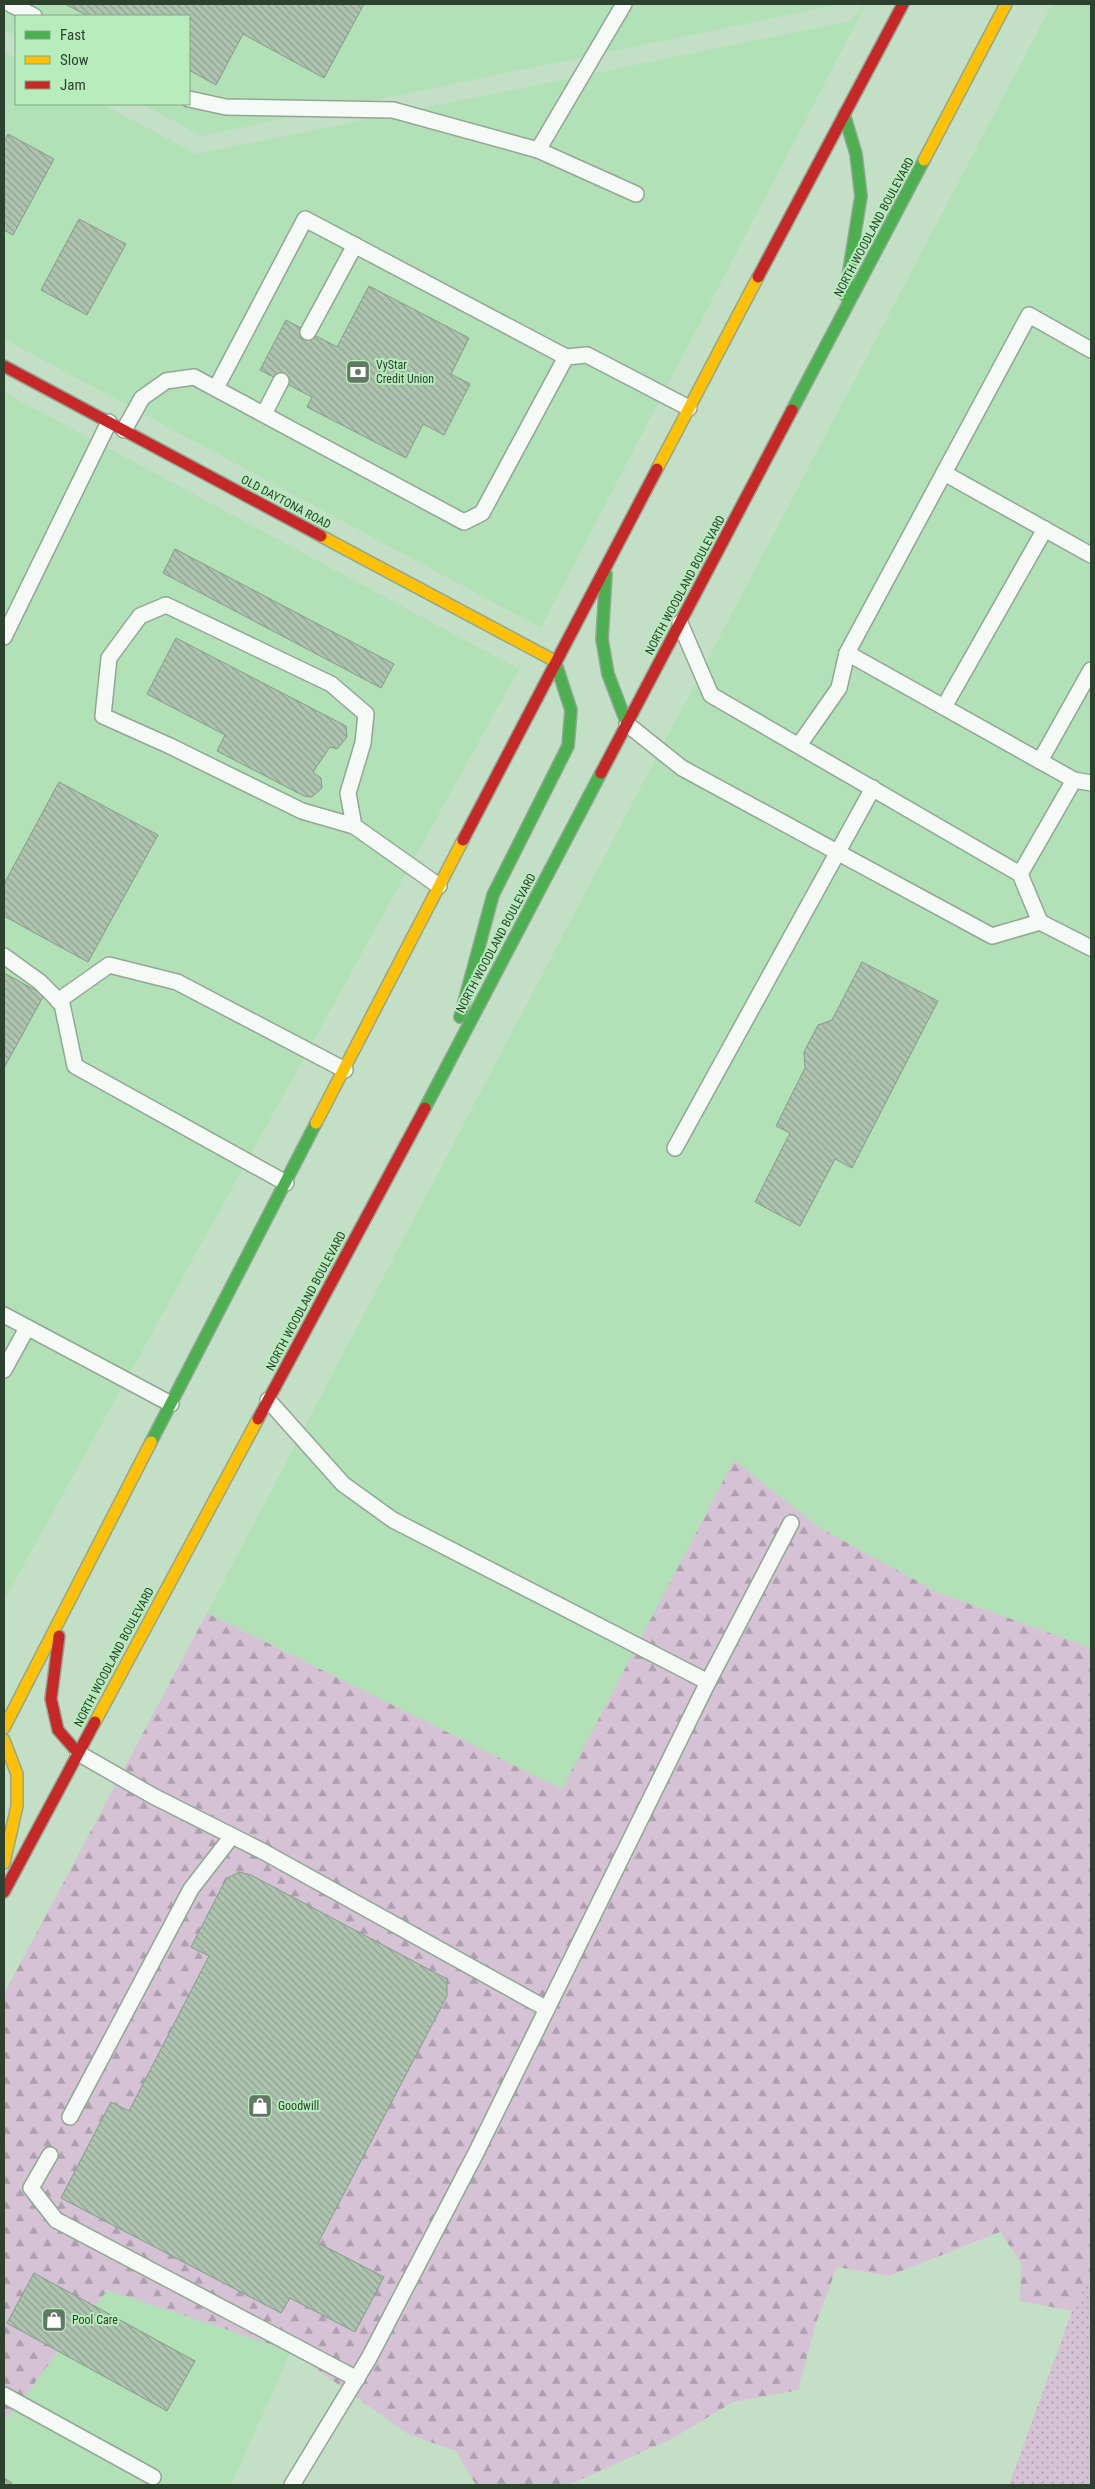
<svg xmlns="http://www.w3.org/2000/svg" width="1095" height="2489" font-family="'Roboto Condensed',sans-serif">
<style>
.built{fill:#b2e1b8}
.grass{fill:url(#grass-dots)}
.forest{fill:url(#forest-firs)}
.building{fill:url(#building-back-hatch);stroke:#859b88}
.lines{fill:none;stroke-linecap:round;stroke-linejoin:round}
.lane-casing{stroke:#90a793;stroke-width:18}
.fast-casing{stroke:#90a793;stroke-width:14}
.slow-casing{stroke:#90a793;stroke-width:14}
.jam-casing{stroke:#90a793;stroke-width:14}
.lane{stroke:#f6faf6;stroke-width:15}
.fast{stroke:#4caf50;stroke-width:11}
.slow{stroke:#ffc107;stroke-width:11}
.jam{stroke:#c62828;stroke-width:11}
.labels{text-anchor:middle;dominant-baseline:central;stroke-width:4;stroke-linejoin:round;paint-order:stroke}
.street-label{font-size:12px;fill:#2c422f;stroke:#b7ecbc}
.poi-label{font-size:12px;fill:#2c422f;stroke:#b7ecbc;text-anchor:start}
</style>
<defs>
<pattern id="grass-dots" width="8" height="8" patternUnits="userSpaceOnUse" patternTransform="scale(1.25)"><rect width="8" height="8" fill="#d5c2d5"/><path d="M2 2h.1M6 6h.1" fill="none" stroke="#ad9fad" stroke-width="1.8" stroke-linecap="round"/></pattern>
<pattern id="forest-firs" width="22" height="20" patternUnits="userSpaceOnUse" patternTransform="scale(1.25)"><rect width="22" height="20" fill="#d5c2d5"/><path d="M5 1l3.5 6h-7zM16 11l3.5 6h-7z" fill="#ad9fad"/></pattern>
<pattern id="building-back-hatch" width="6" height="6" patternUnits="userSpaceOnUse" patternTransform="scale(1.25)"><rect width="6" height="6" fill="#aec4b0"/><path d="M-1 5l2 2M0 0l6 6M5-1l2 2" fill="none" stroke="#8ea190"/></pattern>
</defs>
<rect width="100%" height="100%" fill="#c3e0c6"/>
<g class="built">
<polygon points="4,4 842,4 201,136 142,104 189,104 189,16 16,16 16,36 4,30"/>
<polygon points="864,4 866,4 541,628 4,339 4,51 16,58 16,104 102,104 197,154 846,22 856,16"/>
<polygon points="1052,4 1091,4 1091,1648 939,1593 820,1528 734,1460 562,1789 207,1613"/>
<polygon points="4,392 519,669 4,1601"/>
<polygon points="108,2290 291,2351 231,2485 4,2485 4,2421 19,2405 71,2333"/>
</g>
<polygon class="grass" points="1091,2275 1091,2485 1009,2485 1072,2311"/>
<polygon class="forest" points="734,1460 820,1528 939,1593 1091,1648 1091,2275 1072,2311 1020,2301 1021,2263 1000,2232 889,2276 837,2267 816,2323 798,2390 733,2402 675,2437 569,2485 476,2485 456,2451 408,2434 291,2351 108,2290 71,2333 19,2405 4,2421 4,1994 207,1613 562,1789"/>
<g class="building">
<polygon points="65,4 364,4 324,78 243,34 216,85 189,70 189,16 88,16"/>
<polygon points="8,134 54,159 13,235 4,230 4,142"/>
<polygon points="79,219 126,244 87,315 41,290"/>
<polygon points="369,286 469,338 451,374 470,384 444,435 423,424 406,458 307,407 312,397 260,370 286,320 337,347"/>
<polygon points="175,549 394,664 381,688 163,573"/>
<polygon points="176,638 346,726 347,737 337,749 330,747 313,772 321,778 322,788 312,797 304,796 217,751 225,735 147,694"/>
<polygon points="59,782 158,835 88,962 4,916 4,884"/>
<polygon points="862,962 938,1001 852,1168 835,1159 800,1226 755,1202 790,1133 776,1126 805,1068 804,1052 818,1025 832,1020"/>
<polygon points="4,973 44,995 4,1068"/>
<polygon points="239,1872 251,1875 447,1979 447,1996 318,2243 384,2277 355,2332 290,2298 281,2313 61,2198 111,2102 129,2111 209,1956 191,1947 226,1879"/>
<polygon points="34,2273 195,2361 167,2411 7,2323"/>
<polygon points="4,2478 12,2483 10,2485 4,2485"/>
</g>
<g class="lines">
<defs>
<g id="lane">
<polyline points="10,4 34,16"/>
<polyline points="189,99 226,107 393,110 538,150 624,4"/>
<polyline points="538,150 636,194"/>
<polyline points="308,332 355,245"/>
<polyline points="216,388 305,219 566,357"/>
<polyline points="264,414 281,381"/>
<polyline points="124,430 142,398 166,381 194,377 464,522 482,513 566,357 587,355 689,408"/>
<polyline points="944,473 1091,555"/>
<polyline points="4,637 109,422"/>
<polyline points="847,653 1074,780 1091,783"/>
<polyline points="944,707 1045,529"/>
<polyline points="627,724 682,768 992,936 1040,922 1020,874 711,695 680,623"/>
<polyline points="799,745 839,688 847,653 1029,315 1091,350"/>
<polyline points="1040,761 1091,670"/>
<polyline points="354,826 348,793 363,743 366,714 331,684 166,605 140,616 109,658 103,716 170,746 302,811 354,826 439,886"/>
<polyline points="1020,874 1074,780"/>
<polyline points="1040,922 1091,948"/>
<polyline points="4,956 40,982 62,1004 75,1066 286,1183"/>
<polyline points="58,1001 109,965 177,982 345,1070"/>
<polyline points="675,1148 873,788"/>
<polyline points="4,1315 171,1404"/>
<polyline points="4,1370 27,1328"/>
<polyline points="268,1400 343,1484 393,1520 708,1682"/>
<polyline points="78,1753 153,1796 264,1852 547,2009"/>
<polyline points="70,2117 191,1889 232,1836"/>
<polyline points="50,2155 31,2188 56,2220 357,2379"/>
<polyline points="4,2395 153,2477"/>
<polyline points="292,2485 369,2358 476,2153 708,1682 791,1523"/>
</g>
<g id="fast">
<polyline points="844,114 856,154 861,196 845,295"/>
<polyline points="792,410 924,160"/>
<polyline points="606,574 602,639 608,674 627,724"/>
<polyline points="460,1017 493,895 568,746 571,710 555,661"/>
<polyline points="425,1108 601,773"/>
<polyline points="151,1442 316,1123"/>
</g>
<g id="slow">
<polyline points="924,160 1006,4"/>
<polyline points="657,469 758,277"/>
<polyline points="321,536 555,661"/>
<polyline points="316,1123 463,840"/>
<polyline points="95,1722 258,1419"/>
<polyline points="4,1728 151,1442"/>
<polyline points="4,1740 17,1774 17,1806 4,1863"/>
</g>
<g id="jam">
<polyline points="758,277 903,4"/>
<polyline points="4,366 321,536"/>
<polyline points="601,773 792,410"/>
<polyline points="463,840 657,469"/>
<polyline points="258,1419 425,1108"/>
<polyline points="59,1636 51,1699 58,1730 78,1753"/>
<polyline points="4,1892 95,1722"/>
</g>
</defs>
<use href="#lane" class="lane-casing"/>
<use href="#fast" class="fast-casing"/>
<use href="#slow" class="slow-casing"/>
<use href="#jam" class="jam-casing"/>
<use href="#lane" class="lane"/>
<use href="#fast" class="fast"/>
<use href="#slow" class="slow"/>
<use href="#jam" class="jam"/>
</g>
<defs>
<symbol id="bank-square" viewBox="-11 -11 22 22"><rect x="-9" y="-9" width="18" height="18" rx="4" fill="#617964" stroke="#b7ecbc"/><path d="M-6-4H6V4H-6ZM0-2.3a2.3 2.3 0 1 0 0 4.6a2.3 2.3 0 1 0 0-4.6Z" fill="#fff"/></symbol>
<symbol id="shop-square" viewBox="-11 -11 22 22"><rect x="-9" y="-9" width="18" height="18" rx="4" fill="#617964" stroke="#b7ecbc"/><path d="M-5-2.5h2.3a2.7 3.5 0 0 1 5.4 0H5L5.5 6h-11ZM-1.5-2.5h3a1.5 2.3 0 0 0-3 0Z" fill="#fff"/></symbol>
</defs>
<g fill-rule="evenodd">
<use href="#bank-square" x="344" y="358" width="28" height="28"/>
<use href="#shop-square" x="246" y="2092" width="28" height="28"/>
<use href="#shop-square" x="40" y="2306" width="28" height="28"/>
</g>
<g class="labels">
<g class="street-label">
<text transform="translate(874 227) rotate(-62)">NORTH WOODLAND BOULEVARD</text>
<text transform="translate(286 502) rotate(28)">OLD DAYTONA ROAD</text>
<text transform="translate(685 585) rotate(-62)">NORTH WOODLAND BOULEVARD</text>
<text transform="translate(496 943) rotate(-62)">NORTH WOODLAND BOULEVARD</text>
<text transform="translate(306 1301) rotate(-62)">NORTH WOODLAND BOULEVARD</text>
<text transform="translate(114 1657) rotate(-62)">NORTH WOODLAND BOULEVARD</text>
</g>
<g class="poi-label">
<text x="376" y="365">VyStar<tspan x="376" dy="14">Credit Union</tspan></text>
<text x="278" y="2106">Goodwill</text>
<text x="72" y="2320">Pool Care</text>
</g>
</g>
<rect width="1095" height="2489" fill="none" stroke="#2c422f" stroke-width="10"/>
<rect x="15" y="15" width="175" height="90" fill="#b7ecbc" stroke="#7fa884"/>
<rect x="25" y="31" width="25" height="8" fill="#4caf50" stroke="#7fa884"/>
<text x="60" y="40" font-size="15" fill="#2c422f">Fast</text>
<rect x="25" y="56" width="25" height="8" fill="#ffc107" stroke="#7fa884"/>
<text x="60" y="65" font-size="15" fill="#2c422f">Slow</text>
<rect x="25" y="81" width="25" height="8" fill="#c62828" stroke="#7fa884"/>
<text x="60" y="90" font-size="15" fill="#2c422f">Jam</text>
</svg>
